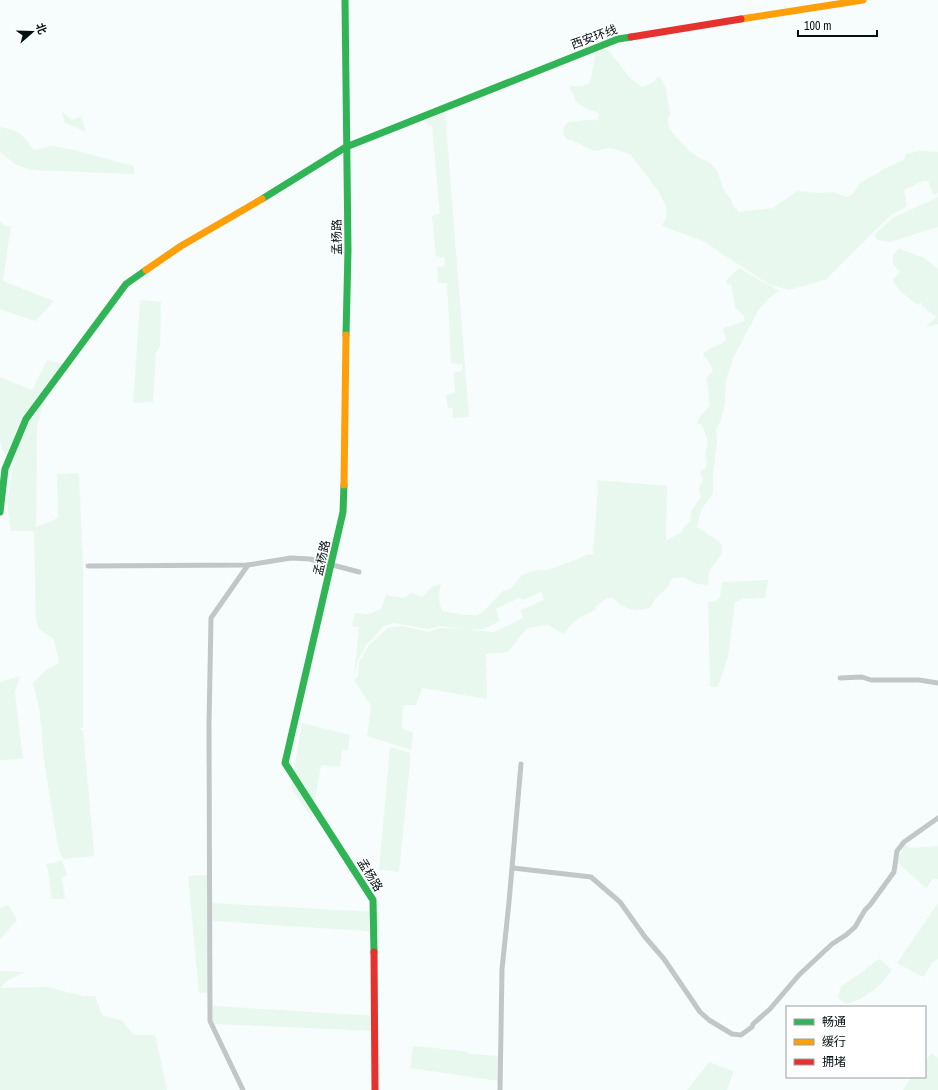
<svg xmlns="http://www.w3.org/2000/svg" width="938" height="1090" font-family="'Archivo Narrow','Noto Sans SC',sans-serif">
<style>
.green{fill:#e9f8ee;fill-rule:evenodd}
.lines{fill:none;stroke-linecap:round;stroke-linejoin:round}
.street{stroke:#c1c7c7;stroke-width:5}
.fast{stroke:#30b455;stroke-width:7}
.slow{stroke:#ff9f0a;stroke-width:7}
.jam{stroke:#e5322d;stroke-width:7}
.labels{text-anchor:middle;dominant-baseline:central;stroke-width:3;stroke-linejoin:round;paint-order:stroke}
.street-label{font-size:12px;fill:#031013;stroke:#fff}
</style>
<rect width="100%" height="100%" fill="#f7fcfd"/>
<g class="green">
<path d="M604,49L610,52L630,78L642,87L654,82L658,76L662,80L666,88L670,115L668,118V126L675,136L691,153L710,163L717,171L724,190L731,199L733,206L739,212L773,208L797,191L820,193L832,192L848,197L853,194L860,183L890,166L904,160L906,154L919,151L938,152V193L933,195L928,181H923L904,190L907,206L891,215L825,280L789,290L768,284L703,241L662,226C663,223 665,220 666,217C671,201 642,170 632,157V155C623,152 613,146 603,149C600,150 598,151 594,151L571,140L566,139C562,132 562,128 568,122C575,122 581,120 588,120C592,120 594,121 598,120L599,113L587,109L576,102L575,98L569,86H584L590,83L596,52Z"/>
<polygon points="445,111 469,417 453,418 453,408 448,408 446,395 455,393 454,373 463,370 462,364 451,363 447,283 438,283 437,267 444,266 445,258 436,256 432,216 440,213 432,127 427,125 426,120"/>
<polygon points="62,112 72,120 81,116 86,132 65,123"/>
<path d="M0,127C20,131 22,134 34,150L53,146L74,150L134,166V174L31,170L15,164L0,152Z"/>
<polygon points="938,197 938,227 890,242 877,240 874,235 893,218"/>
<polygon points="0,221 5,226 11,226 3,281 54,301 35,321 0,309"/>
<path d="M900,249L924,258L938,269V324L926,327L936,317L921,305L922,302L918,305C910,299 895,289 893,279L898,275L900,271C898,269 896,268 895,266C890,259 893,252 900,249Z"/>
<path d="M739,268L779,291L768,299L758,311L734,356L726,380L725,404L720,422L716,429L717,441L713,473V492L711,497L702,508L697,527L720,542C726,554 717,560 711,568C708,572 709,580 708,585L697,584L683,577L672,579L667,588L655,599L650,608C644,609 637,611 631,609C613,606 617,587 595,607L596,610C590,612 580,617 575,621C571,624 567,630 564,634L548,625L527,628L508,652L486,654L487,699L422,688L416,705H403L402,728L413,733L411,750L367,736L371,706L354,680L358,676L359,662L369,645L388,628L402,626L429,632L440,628L462,629L440,626L428,629L393,623L384,626L366,645L358,660L354,677L359,627L352,626L355,613L369,614L381,609L386,595L404,598L412,593L422,597L432,587L441,584C438,594 439,601 442,611L464,615H477L483,612L503,591L511,588L522,575L533,571L545,570L557,567L589,554L590,555L593,554L598,488L597,480L667,486L666,541L682,532L684,527L690,521L691,511L701,497L699,488L703,480L700,471L705,469L707,462L705,453L708,444L707,437L702,425L697,423C700,413 706,413 710,405C707,395 710,390 706,379L713,370C711,363 706,360 703,354C709,347 719,347 726,340V336L723,331L724,328L745,321L744,316L735,307L731,284L728,285L726,281ZM541,592L544,600L521,610L523,618L494,632L470,630L484,629L500,621L496,609L519,598L523,600Z"/>
<polygon points="141,300 161,302 160,346 156,352 153,402 133,403 140,303"/>
<polygon points="47,360 64,364 22,423 9,461 1,447 0,441 0,377 32,390"/>
<polygon points="45,397 37,427 36,527 58,518 57,474 79,473 83,564 83,728 78,728 83,730 94,852 94,856 63,859 58,847 45,767 39,707 33,683 46,670 59,663 54,639 40,630 36,621 34,531 11,531 7,503 15,453 23,433"/>
<polygon points="768,580 765,598 742,599 735,602 728,657 720,681 717,687 710,687 708,602 716,601 720,597 722,582"/>
<polygon points="20,676 15,693 23,759 0,760 0,682"/>
<polygon points="302,723 350,735 348,750 342,751 340,767 321,765 312,819 291,787"/>
<polygon points="390,747 410,753 410,763 399,872 379,870"/>
<polygon points="905,843 907,846 910,848 938,846 938,879 933,879 926,888 897,862"/>
<polygon points="62,860 67,875 62,878 65,899 52,899 48,870 46,864 54,863"/>
<polygon points="209,875 210,992 199,993 188,876"/>
<polygon points="212,903 376,912 379,919 379,932 213,921"/>
<polygon points="938,903 938,959 933,962 923,977 897,963"/>
<polygon points="9,905 17,920 0,939 0,908"/>
<path d="M879,959L892,970C881,986 866,998 847,1004L840,1000L838,997L841,987H839L848,982Z"/>
<polygon points="0,971 25,972 5,982 1,988 48,987 83,996 95,996 102,1015 123,1021 133,1035 155,1035 167,1090 0,1090"/>
<polygon points="213,1006 377,1016 376,1031 213,1024"/>
<polygon points="413,1046 464,1051 471,1054 499,1056 499,1081 410,1068"/>
<polygon points="932,1053 938,1058 938,1090 903,1090 912,1077 925,1077 925,1061"/>
<polygon points="709,1062 734,1071 727,1090 687,1090"/>
</g>
<g class="lines">
<g class="street">
<polyline points="88,566 248,565 291,558 310,559 359,572"/>
<polyline points="840,678 862,677 871,680 919,680 938,683"/>
<polyline points="513,868 591,877 620,902 645,937 664,959 700,1012 709,1020 732,1034 741,1035 752,1027 753,1024 770,1009 799,975 832,944 846,935 855,927 865,910 870,905 894,872 897,851 904,842 938,818"/>
<polyline points="243,1090 210,1021 209,724 211,618 248,565"/>
<polyline points="500,1090 502,969 509,902 521,764"/>
</g>
<g class="fast">
<polyline points="345,0 348,250 346,335"/>
<polyline points="262,199 346,147 618,39 631,37"/>
<polyline points="344,485 343,512 285,763 373,900 374,952"/>
<polyline points="0,512 5,469 26,419 126,284 146,270"/>
</g>
<g class="slow">
<polyline points="741,19 863,0"/>
<polyline points="146,270 181,246 262,199"/>
<polyline points="344,485 346,335"/>
</g>
<g class="jam">
<polyline points="631,37 741,19"/>
<polyline points="374,952 375,1090"/>
</g>
</g>
<g class="labels">
<g class="street-label">
<text transform="translate(594 37) rotate(-20)">西安环线</text>
<text transform="translate(337 237) rotate(-91)">孟杨路</text>
<text transform="translate(322 558) rotate(-77)">孟杨路</text>
<text transform="translate(370 875) rotate(58)">孟杨路</text>
</g>
</g>
<rect x="786" y="1006" width="140" height="72" fill="#ffffff" stroke="#9a9fa1"/>
<rect x="794" y="1019" width="20" height="6" fill="#30b455" stroke="#9a9fa1"/>
<text x="822" y="1026" font-size="12" fill="#031013">畅通</text>
<rect x="794" y="1039" width="20" height="6" fill="#ff9f0a" stroke="#9a9fa1"/>
<text x="822" y="1046" font-size="12" fill="#031013">缓行</text>
<rect x="794" y="1059" width="20" height="6" fill="#e5322d" stroke="#9a9fa1"/>
<text x="822" y="1066" font-size="12" fill="#031013">拥堵</text>
<g transform="translate(32 32) rotate(70)" stroke="#ffffff" stroke-width="3" paint-order="stroke">
<path d="M0-3L7 15L0 10L-7 15Z" fill="#031013"/>
<text y="-6" font-size="11" font-weight="bold" text-anchor="middle" fill="#031013">北</text>
</g>
<path d="M798 30v6h79v-6" fill="none" stroke="#031013" stroke-width="2"/>
<text x="804" y="30" font-size="12" fill="#031013" stroke="#ffffff" stroke-width="3" paint-order="stroke">100 m</text>
</svg>
